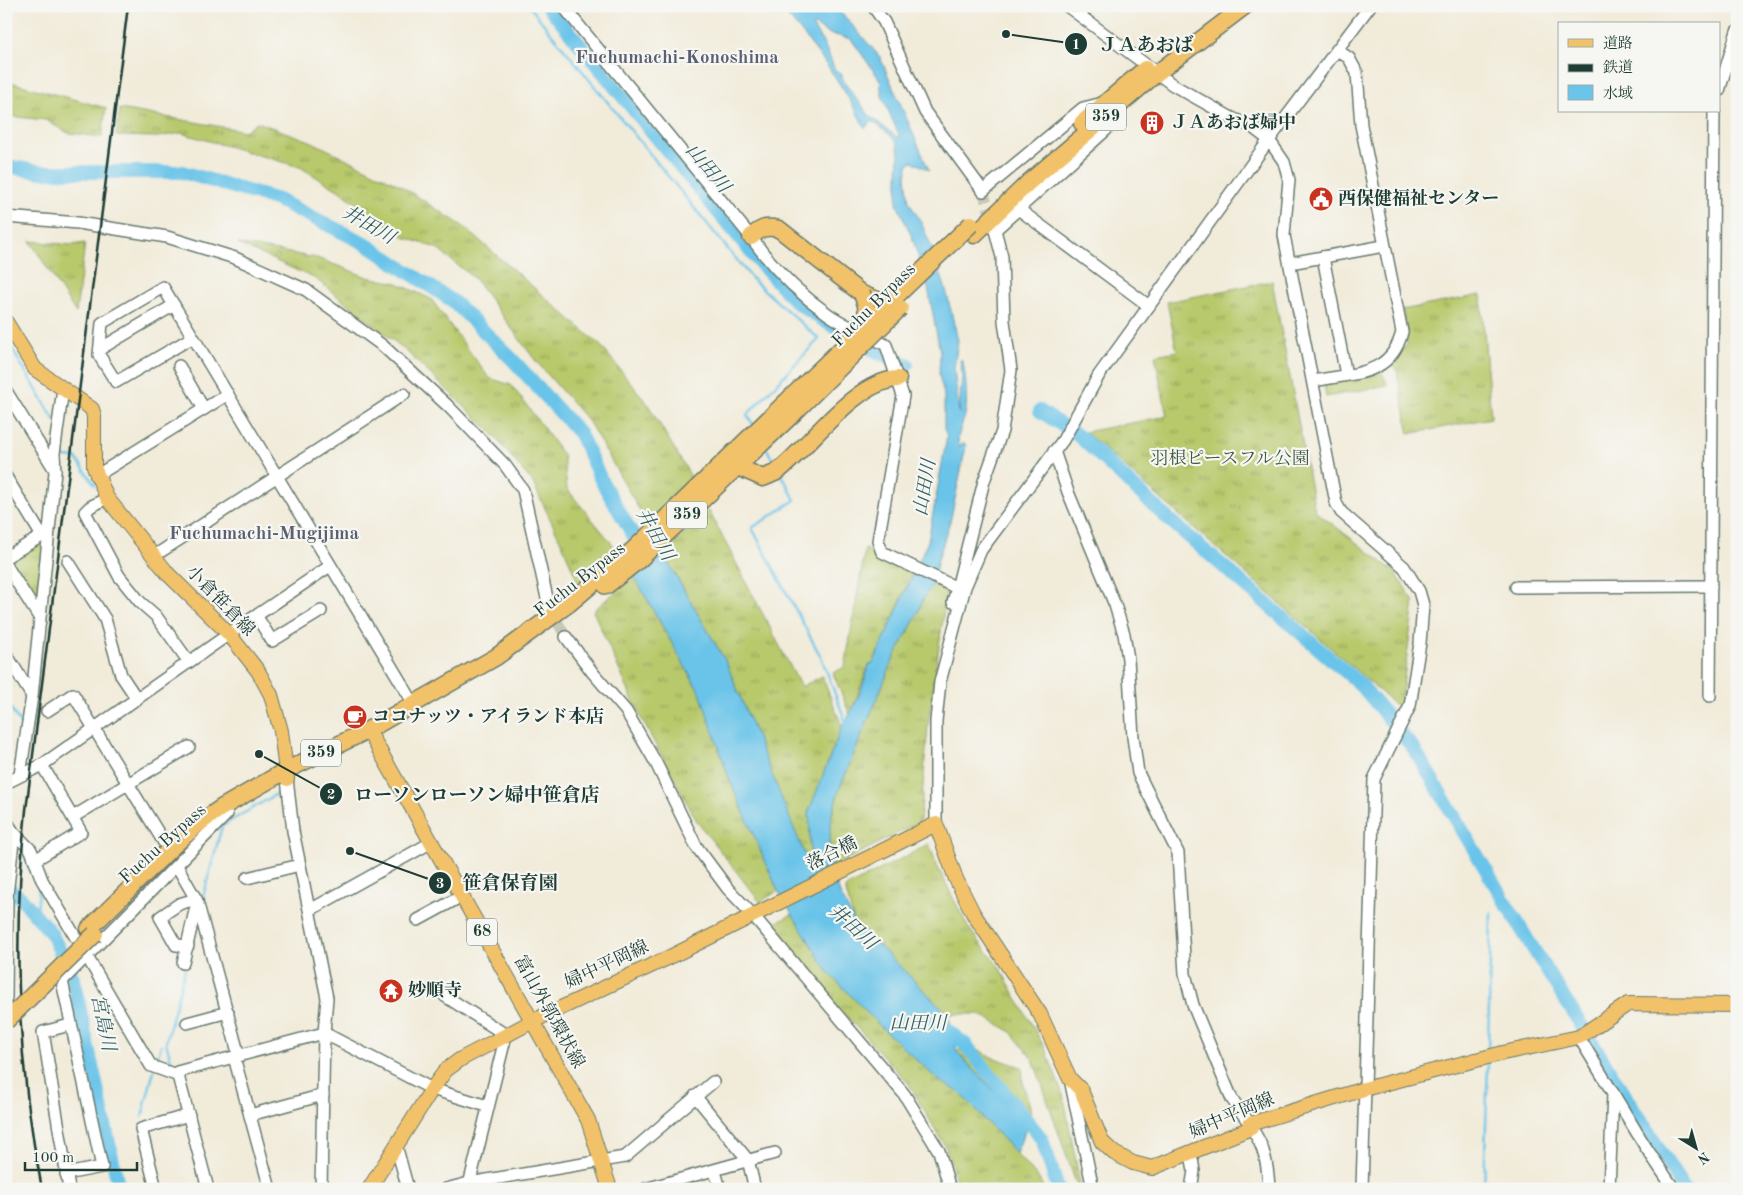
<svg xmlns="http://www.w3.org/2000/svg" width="1743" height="1195" font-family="'Old Standard TT','Noto Serif JP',serif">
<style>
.grass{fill:url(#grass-tufts);stroke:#6c8350}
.water{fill:#6bc4e9;stroke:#45808e;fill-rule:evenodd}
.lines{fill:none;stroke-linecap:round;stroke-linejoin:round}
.stream{stroke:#6bc4e9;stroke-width:2.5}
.river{stroke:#6bc4e9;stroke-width:14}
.minor-tunnel{stroke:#c7c8b8;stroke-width:11;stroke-dasharray:11 5.5;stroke-linecap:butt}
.minor-casing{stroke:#687a6e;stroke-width:14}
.major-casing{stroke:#687a6e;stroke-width:16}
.highway-casing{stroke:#687a6e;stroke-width:19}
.minor{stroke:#fff;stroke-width:11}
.major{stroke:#f2c26a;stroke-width:14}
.highway{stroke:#f2c26a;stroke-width:16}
.rail{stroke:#1f3d34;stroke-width:2.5}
.highway-bridge-casing{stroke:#687a6e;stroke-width:19;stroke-linecap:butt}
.highway-bridge{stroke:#f2c26a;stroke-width:16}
.labels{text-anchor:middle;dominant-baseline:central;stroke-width:4.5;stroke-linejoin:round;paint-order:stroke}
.shield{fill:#f6f6f2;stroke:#60746d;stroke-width:1}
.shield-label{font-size:16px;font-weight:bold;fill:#1f3d34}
.poi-label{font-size:18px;font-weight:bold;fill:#1f3d34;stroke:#f6f6f2;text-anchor:start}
.street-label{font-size:18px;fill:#1f3d34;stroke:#f6f6f2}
.park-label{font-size:18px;fill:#3e593f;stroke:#f6f6f2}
.neighbourhood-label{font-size:19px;font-weight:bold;fill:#5a5f71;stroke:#f6f6f2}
.water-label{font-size:19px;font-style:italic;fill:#325f61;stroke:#f6f6f2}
.leader{fill:none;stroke:#1f3d34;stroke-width:2}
.callout-dot{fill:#1f3d34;stroke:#f6f6f2;stroke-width:2}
.mark-label{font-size:15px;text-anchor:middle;font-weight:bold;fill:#fff}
.callout-label{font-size:19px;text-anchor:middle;font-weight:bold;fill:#1f3d34;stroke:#f6f6f2;stroke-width:4.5;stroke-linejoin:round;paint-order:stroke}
</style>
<defs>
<pattern id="grass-tufts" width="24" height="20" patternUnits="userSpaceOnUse" patternTransform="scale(1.25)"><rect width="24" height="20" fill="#b8c96c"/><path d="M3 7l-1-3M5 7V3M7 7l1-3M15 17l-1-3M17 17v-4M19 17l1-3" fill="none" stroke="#95a45a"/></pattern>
</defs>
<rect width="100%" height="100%" fill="#f6f6f2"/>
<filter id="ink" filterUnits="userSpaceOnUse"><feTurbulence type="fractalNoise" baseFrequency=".02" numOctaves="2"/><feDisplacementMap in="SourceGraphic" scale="10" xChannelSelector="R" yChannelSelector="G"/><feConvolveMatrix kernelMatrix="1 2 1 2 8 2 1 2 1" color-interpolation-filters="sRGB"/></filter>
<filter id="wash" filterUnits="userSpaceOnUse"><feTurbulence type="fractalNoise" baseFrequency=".0096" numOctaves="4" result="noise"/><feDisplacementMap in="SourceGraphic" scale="20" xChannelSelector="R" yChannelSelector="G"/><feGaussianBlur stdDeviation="1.12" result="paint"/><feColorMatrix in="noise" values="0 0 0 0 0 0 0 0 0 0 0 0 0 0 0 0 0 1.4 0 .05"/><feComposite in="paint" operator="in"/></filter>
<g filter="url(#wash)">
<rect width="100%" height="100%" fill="#f1ebd9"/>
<g class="grass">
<polygon points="6,81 106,108 102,137 68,133 46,120 6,116"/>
<polygon points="120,109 245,131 257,122 310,141 398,184 464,227 601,346 647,403 693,480 647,523 589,422 535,360 475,279 436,248 404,237 338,190 300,167 181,133 158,137 116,136"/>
<polygon points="30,241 72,245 85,243 76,313"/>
<polygon points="238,244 317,258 367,277 397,283 431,299 489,378 511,385 534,415 563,455 567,489 618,551 578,583 564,548 533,483 491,432 404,349 316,279"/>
<polygon points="1272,281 1315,511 1395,572 1414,602 1400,709 1085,432 1167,416 1155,355 1177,351 1167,302"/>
<path d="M1481,295L1491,418L1409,434L1397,371L1390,364C1413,343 1409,339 1402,310Z"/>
<polygon points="1382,373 1388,385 1326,397 1324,384"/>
<polygon points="709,511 801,687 822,676 842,726 809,811 811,872 726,662 662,552"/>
<polygon points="38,541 43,546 38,599 31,601 10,566 10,558"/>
<polygon points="865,549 913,572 873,664 869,665 850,715 833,673 845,667"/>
<polygon points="634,576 700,693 729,778 778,891 760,902 698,823 639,714 593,611"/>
<polygon points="934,583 947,588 928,726 920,822 832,867 828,853 832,814 839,790 893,660 917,615 924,597"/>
<polygon points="929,844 938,868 968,927 1000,968 1045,1048 1064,1098 1081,1189 1078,1189 1033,1059 1010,1031 979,1014 948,1014 854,921 845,888"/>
<polygon points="793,914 828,972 882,1028 938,1080 959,1091 1039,1179 1044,1189 959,1189 946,1148 909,1084 816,983 771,925"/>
<path d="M959,1050H980L986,1055L1021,1067C1024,1073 1022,1077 1023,1083C1025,1095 1033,1106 1030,1119L992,1089L957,1052Z"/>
</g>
<path class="water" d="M795,6H833L846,18L880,57L929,170L912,161L909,163L906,175L909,202L921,222L931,246L946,290L958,340L954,368L959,413L962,374L960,360H962C966,371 968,403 965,415C962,427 956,435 959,447L964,443L966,446L951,518L937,563L934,583L924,597L917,615L893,660L839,790L832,814L828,853L840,894L854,921L948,1014L957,1052L992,1089L1030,1119L1016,1153L959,1092L938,1080L882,1028L828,972L778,891L729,778L700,693L634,576L662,552L726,662L811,870L809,811L842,726C855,708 863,687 869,665L873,664L928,541L947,436L944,429V395L939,375L940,352L928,288L912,237L897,204L899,152L897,143L890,135L874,122H871L865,128C844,86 817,50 786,14ZM812,25H815L827,33L851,39L880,80L882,96L899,135L898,138L869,115L844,82L841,73L835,70L825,46Z"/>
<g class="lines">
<g class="stream">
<polyline points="529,6 754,281 819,339 747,415 753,424"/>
<polyline points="6,339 54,419"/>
<polyline points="61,430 63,433 61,453 64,457 76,458 95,485"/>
<polyline points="767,449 776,466"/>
<polyline points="782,475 795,500 752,528 822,659 846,723"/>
<polyline points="6,701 22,727"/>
<polyline points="27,854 26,862 36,879"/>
<polyline points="202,901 222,826 280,792 283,793"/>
<polyline points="37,917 39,884"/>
<polyline points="1488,1051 1491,912"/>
<polyline points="156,1065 161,1045"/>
<polyline points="173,1069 166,1042 186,965"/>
<polyline points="142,1117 154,1070"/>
<polyline points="1484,1189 1488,1061"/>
</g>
<g class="river">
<polyline points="548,6 761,264 796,302 826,322 878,353 907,364"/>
<polyline points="788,6 792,9 807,6"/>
<polyline points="6,166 42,172 182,172 278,200 364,243 454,302 512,359 580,434 602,482 643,552"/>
<polyline points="1040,411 1080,437 1166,517 1362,686 1414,749 1529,942 1684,1189"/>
<polyline points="6,886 23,900 51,933 73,978 119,1189"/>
<polyline points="938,1023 965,1044 1042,1139 1058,1189"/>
</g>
</g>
</g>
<g filter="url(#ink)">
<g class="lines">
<g class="minor-tunnel">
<polyline points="983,191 993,223"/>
<polyline points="550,609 566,637"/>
</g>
<defs>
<g id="minor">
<path d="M563,6L751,237C772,267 798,293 828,314C845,326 867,335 886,345L903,396L878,541L882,552L957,588L953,602"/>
<polyline points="873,6 884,22 925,112 983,191 1083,108 1103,103"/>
<polyline points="1067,6 1173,85 1230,117 1252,127 1269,140 1284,162 1289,180 1284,235 1336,503 1341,512 1404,567 1419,591 1423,605 1420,643 1410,706 1374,779 1362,1189"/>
<polyline points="1719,91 1737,31"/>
<polyline points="1017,208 1149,306"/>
<polyline points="6,217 78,223 167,237 235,258 306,290 383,346 448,406 505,465 523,490 549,607"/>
<polyline points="1323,257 1346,375"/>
<polyline points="1290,263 1384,246"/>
<polyline points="193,337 116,382 99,355 102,323 163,287 414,704"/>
<polyline points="100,349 174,305"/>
<polyline points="179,366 204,409"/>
<path d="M1314,381C1352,373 1391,377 1402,332L1361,125L1357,73L1349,58L1337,50"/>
<polyline points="6,391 55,470"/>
<polyline points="1054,451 1068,492 1115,605 1124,634 1128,659 1133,737 1138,773 1178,853 1185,974 1193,1005 1232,1099 1250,1124"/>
<polyline points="96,476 228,394"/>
<polyline points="6,477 42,536 48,537"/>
<polyline points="107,498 90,507 85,512 119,576 140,602 156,616 189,662"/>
<polyline points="154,556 404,394"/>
<polyline points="6,557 42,536"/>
<polyline points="68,561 105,619 121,675 137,699"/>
<polyline points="6,565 39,617"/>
<polyline points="1516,587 1711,586"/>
<polyline points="957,588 984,481 1002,431 1011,370 1004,321 1002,257 995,230 1106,130 1111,122 1109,114"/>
<polyline points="257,617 272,641 321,611"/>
<polyline points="566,637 593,673 626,711 656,763 696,846 728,889 752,914 904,1094 939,1151 950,1189"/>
<polyline points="6,654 32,696"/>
<polyline points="1710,696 1714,111"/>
<polyline points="47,711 73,694 165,844"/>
<polyline points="20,775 32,696 55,472 54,453 63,389"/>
<polyline points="287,779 293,831 327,998 324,1033 321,1189"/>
<polyline points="6,783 42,765 229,634 330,566"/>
<polyline points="73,817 189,747"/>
<polyline points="6,821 14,833 31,850 42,880 151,1066 179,1076"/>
<polyline points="936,824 936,721 940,682 965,587 981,550 1063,440 1099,375 1269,140 1370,6"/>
<polyline points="35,860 81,832 42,765"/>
<polyline points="177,866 197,901 239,1056"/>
<polyline points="247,878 300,865"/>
<polyline points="310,910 432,842"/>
<polyline points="418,920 462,896"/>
<polyline points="188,946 176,945 160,917 179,904 196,899"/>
<polyline points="183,963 197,902"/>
<polyline points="445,996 506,1035 468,1189"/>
<polyline points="6,998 7,895 14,833"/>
<polyline points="187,1023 228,1012"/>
<polyline points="1579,1037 1645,1146 1674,1189"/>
<polyline points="234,1057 270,1189"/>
<polyline points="1070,1079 1093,1189"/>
<polyline points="695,1096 748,1160 755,1189"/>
<polyline points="250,1115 323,1095"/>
<path d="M1251,1128C1265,1146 1268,1167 1269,1189"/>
<polyline points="396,1145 408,1189"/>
<polyline points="715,1171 720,1189"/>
<polyline points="66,1174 102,1167 62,981 227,814"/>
<polyline points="69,1189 43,1032 70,1025"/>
<polyline points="156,1189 141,1129 189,1115"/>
<polyline points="208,1189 177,1072 324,1033 432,1089 487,1106"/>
<polyline points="446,1189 469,1183 625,1157 713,1082"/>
<polyline points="645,1189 775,1153"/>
<polyline points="1191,1189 1194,1171 1191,1153"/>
<polyline points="1609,1189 1613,1093"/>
</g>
<g id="major">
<polyline points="6,322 35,369 92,409 94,416 94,467 107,498 169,575 229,634 258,671 271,695 281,731 287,779"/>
<polyline points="368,730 588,1120 610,1189"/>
<polyline points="369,1189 432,1089 446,1070 461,1059 533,1021 674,955 936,824 956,879 973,913 1040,1014 1070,1079 1081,1090 1102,1142 1114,1153 1133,1163 1152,1168 1251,1128 1250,1124 1364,1089 1503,1053 1579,1037 1628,1004 1737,1005"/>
</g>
<g id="highway">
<polyline points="1082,123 1145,69"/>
<polyline points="974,235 1029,182 1157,73 1245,6"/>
<path d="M751,237C761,228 765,226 779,229L862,294L880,301L892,300"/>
<path d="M738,467L763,478L777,472C810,446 854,381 898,379"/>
<polyline points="606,586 639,560 794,413"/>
<polyline points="89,929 171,848 198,824 221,808 285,771 368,730 496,657 571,602 634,549 785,403"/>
</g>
</defs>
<use href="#minor" class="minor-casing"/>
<use href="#major" class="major-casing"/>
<use href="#highway" class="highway-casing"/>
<use href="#minor" class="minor"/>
<use href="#major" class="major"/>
<use href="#highway" class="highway"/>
<path class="rail" d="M42,1189C17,1063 12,937 26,810L128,6"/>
<defs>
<g id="highway-bridge">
<path d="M859,326C869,315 868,308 862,294"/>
<polyline points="785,403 971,224"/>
<polyline points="794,413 900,308"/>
<polyline points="6,1021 95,934"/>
</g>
</defs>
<use href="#highway-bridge" class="highway-bridge-casing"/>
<use href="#highway-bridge" class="highway-bridge"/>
</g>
</g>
<defs>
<symbol id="building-disc" viewBox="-11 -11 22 22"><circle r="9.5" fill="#c8321e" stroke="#f6f6f2"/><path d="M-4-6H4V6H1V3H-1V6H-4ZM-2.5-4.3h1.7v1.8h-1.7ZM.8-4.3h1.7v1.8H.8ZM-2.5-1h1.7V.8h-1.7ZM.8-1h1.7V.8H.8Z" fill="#fff"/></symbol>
<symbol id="civic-disc" viewBox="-11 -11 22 22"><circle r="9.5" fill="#c8321e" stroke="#f6f6f2"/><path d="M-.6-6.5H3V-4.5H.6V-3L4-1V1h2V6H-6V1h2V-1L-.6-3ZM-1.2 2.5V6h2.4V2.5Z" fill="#fff"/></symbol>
<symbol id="cafe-disc" viewBox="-11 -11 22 22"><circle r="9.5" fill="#c8321e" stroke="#f6f6f2"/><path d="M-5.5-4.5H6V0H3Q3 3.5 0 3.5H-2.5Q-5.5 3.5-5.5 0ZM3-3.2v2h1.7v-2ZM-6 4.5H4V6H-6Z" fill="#fff"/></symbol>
<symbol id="temple-disc" viewBox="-11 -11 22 22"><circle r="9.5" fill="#c8321e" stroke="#f6f6f2"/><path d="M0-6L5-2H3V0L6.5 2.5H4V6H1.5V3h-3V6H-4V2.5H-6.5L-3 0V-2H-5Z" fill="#fff"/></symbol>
</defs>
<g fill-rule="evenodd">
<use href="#building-disc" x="1138" y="109" width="28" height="28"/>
<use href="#civic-disc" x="1307" y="185" width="28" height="28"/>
<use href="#cafe-disc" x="341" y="703" width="28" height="28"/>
<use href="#temple-disc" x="377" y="977" width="28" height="28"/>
</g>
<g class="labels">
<g class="shield">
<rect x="1086" y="103.5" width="40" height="27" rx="4"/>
<rect x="667" y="501.5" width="40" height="27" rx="4"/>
<rect x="301" y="739.5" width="40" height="27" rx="4"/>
<rect x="467" y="918.5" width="30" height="27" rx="4"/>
</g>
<g class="shield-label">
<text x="1106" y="117">359</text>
<text x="687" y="515">359</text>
<text x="321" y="753">359</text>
<text x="482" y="932">68</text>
</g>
<g class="poi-label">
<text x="1170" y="123">ＪＡあおば婦中</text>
<text x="1338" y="199">西保健福祉センター</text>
<text x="372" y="717">ココナッツ・アイランド本店</text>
<text x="408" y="991">妙順寺</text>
</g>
<g class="street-label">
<text transform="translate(874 305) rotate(-45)">Fuchu Bypass</text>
<text transform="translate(580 580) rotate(-38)">Fuchu Bypass</text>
<text transform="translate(220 601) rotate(46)">小倉笹倉線</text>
<text transform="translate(163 844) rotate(-42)">Fuchu Bypass</text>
<text transform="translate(832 854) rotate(-26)">落合橋</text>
<text transform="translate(607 965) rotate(-25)">婦中平岡線</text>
<text transform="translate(549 1012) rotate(61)">富山外郭環状線</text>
<text transform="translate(1232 1116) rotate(-23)">婦中平岡線</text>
</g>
<g class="park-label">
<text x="1230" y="459">羽根ピースフル公園</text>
</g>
<g class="neighbourhood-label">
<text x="677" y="58">Fuchumachi-Konoshima</text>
<text x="264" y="534">Fuchumachi-Mugijima</text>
</g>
<g class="water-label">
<text transform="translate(707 169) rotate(50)">山田川</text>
<text transform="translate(368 226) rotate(30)">井田川</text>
<text transform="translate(926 488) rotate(-81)">山田川</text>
<text transform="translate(654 535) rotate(60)">井田川</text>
<text transform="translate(852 928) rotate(42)">井田川</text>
<text transform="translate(102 1023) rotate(78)">宮島川</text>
<text x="918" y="1024">山田川</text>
</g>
</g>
<path class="leader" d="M1006 34L1076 44M259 754L331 794M350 851L440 883"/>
<g class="callout-dot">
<circle cx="1006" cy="34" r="5"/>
<circle cx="259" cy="754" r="5"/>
<circle cx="350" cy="851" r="5"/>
<circle cx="1076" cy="44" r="12"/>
<circle cx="331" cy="794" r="12"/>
<circle cx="440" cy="883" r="12"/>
</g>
<g class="mark-label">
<text x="1076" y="49">1</text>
<text x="331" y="799">2</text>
<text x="440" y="888">3</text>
</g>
<g class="callout-label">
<text x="1146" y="51">ＪＡあおば</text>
<text x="477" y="801">ローソンローソン婦中笹倉店</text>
<text x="510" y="889">笹倉保育園</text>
</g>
<rect width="1743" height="1195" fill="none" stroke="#f6f6f2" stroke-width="25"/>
<rect x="1558" y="22" width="162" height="90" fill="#f6f6f2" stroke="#a0aca6"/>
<rect x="1568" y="39" width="25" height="8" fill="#f2c26a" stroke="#a0aca6"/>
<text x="1603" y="48" font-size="15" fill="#1f3d34">道路</text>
<rect x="1568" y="64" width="25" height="8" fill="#1f3d34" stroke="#a0aca6"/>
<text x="1603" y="72" font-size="15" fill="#1f3d34">鉄道</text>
<rect x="1568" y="85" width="25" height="15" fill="#6bc4e9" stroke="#a0aca6"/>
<text x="1603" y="98" font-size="15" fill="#1f3d34">水域</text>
<g transform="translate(1696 1148) rotate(143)" stroke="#f6f6f2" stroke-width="4" paint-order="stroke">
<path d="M0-4L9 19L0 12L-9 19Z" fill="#1f3d34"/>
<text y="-8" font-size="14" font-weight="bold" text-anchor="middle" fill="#1f3d34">N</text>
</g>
<path d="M25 1162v8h112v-8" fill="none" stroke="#1f3d34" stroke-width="2.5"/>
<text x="32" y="1162" font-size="15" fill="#1f3d34" stroke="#f6f6f2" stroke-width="4" paint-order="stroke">100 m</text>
</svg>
